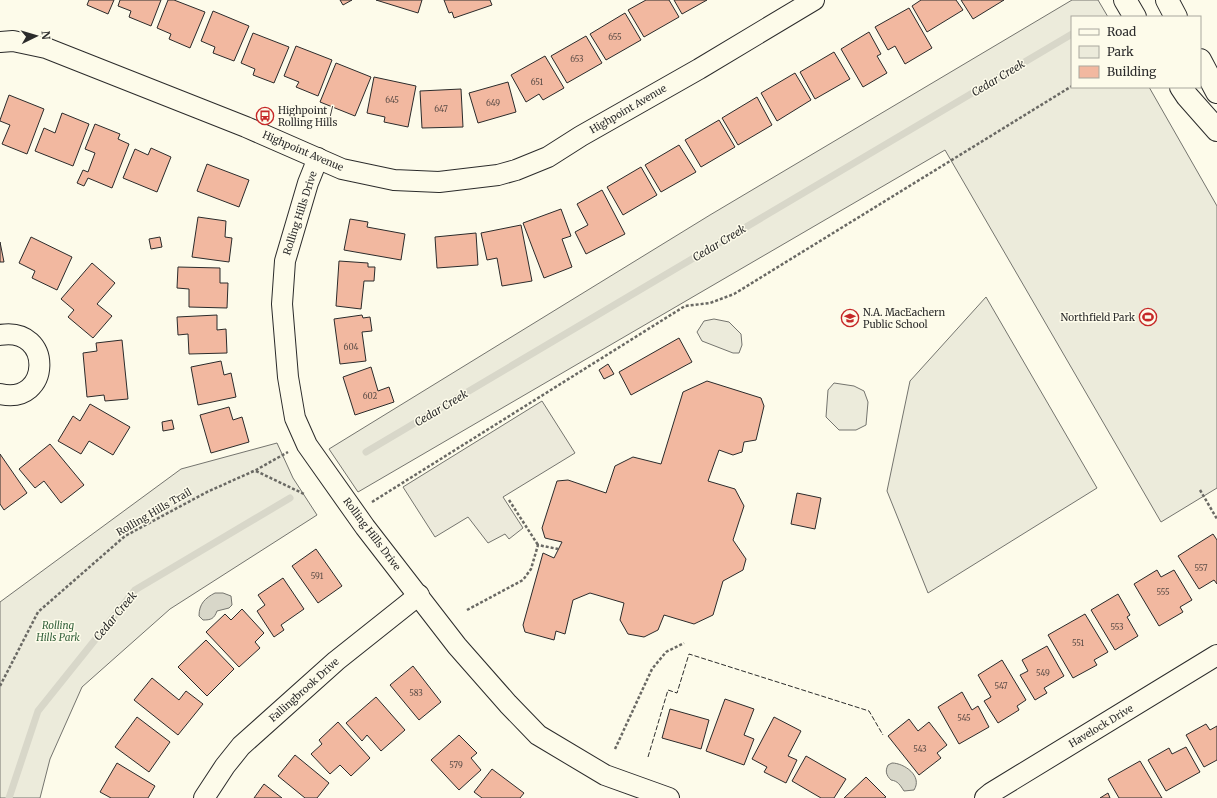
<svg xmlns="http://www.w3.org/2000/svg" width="1217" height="798" font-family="Merriweather,serif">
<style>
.green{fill:#ecebdb;stroke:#74746e}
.parking{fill:#eceadb;stroke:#74746e}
.water{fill:#d8d7c9;stroke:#74746e}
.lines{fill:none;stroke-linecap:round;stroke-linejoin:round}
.stream{stroke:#d8d7c9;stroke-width:7}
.building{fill:#f2b8a0;stroke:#2b2b2b}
.street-casing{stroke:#2b2b2b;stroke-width:22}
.secondary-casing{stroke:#2b2b2b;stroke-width:24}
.path{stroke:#6a6964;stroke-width:2.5;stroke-dasharray:3 2;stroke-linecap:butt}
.street{stroke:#fdfbea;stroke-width:20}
.secondary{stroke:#fdfbea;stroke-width:22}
.fence{stroke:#2b2b2b;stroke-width:1;stroke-dasharray:5 2;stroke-linecap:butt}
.labels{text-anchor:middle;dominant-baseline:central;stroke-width:3;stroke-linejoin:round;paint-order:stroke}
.number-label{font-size:8px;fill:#5d4e48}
.street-label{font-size:10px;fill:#2b2b2b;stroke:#fdfbea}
.poi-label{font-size:10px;fill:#2b2b2b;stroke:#fdfbea;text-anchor:start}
.park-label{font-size:10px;font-style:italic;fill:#34623c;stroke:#fdfbea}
.water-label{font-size:11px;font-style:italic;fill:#2b2b2b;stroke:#fdfbea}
</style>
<rect width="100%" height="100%" fill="#fdfbea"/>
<g class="green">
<polygon points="1072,0 1098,0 1108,17 1072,17 1072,87 1149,87 1217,206 1217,488 1161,522 945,150 358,492 329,449 710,215"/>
<polygon points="986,297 1097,488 928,593 887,491 910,381"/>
<polygon points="714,319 729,322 741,334 742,345 739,353 733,353 702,341 697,332 704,321"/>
<polygon points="834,383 854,386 864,391 868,402 866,425 856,430 839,430 826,417 828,390"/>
<polygon points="277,443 293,478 317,515 170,609 82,687 50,759 40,798 0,798 0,602 181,469"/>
</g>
<polygon class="parking" points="542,401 575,453 503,497 523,528 509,539 505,534 488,543 468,517 435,537 403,487"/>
<g class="water">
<path d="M215,593H223L231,596L232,605L229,608L217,611C214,619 211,620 203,620L199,616C199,604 205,598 215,593Z"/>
<path d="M892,763C904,763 923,776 914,790L904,791C900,785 898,781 891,780C886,775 885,771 888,765Z"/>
</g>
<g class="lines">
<g class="stream">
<polyline points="366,452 1072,34"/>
<polyline points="9,798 38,711 135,590 290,498"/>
</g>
</g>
<g class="building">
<polygon points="89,0 114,0 108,14 87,5"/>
<polygon points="120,0 161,0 151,26 129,17 131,11 118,6"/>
<polygon points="168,0 174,0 205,12 190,48 169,39 171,34 157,28"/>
<polygon points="340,0 352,0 343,5"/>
<polygon points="376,0 422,0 418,13"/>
<polygon points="444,0 490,0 492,5 454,18 452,12 449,13"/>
<polygon points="646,0 669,0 679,17 644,37 628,10"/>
<polygon points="674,0 707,0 682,14"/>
<polygon points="921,0 956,0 963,10 927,32 912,6"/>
<polygon points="961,0 1004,0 973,19"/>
<polygon points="909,8 932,48 905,64 895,46 888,50 875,27"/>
<polygon points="213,11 249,26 234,61 213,53 215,47 201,41"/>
<polygon points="625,13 641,40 606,60 590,34"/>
<polygon points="869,32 881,54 877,56 887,73 863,87 841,49"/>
<polygon points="253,33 289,47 274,83 253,75 255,69 241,63"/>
<polygon points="586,36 602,63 567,83 551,56"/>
<polygon points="296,46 332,60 318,96 296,87 299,82 284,76"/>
<polygon points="834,52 850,79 815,99 800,72"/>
<polygon points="545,56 564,88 543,100 539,94 526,102 511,75"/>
<polygon points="336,63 371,77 355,116 320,102"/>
<polygon points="795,73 811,100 777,121 761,93"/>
<polygon points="374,77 416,86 408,127 384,122 385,117 367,113"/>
<polygon points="508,82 516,112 478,123 469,93"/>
<polygon points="461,89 463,127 422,128 420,91"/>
<polygon points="9,95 44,109 27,154 2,144 10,125 0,121 0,120"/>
<polygon points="757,97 772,125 738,145 722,118"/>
<polygon points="62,113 89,124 73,166 35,151 44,128 55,133"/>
<polygon points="719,120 735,147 701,167 685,140"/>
<polygon points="95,124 120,134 118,139 129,144 112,188 88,178 84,186 77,183 83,170 88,172 95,153 85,149"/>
<polygon points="679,145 696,172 661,192 645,165"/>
<polygon points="151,148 171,157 157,192 123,178 135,149 148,155"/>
<polygon points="207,164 249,180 239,207 197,191"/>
<polygon points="641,167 657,195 623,215 607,187"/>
<polygon points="602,190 625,234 586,254 575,232 588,225 577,204"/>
<polygon points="561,209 571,236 562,239 572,267 544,278 523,223"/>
<polygon points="198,217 226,221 225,237 232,238 229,262 192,257"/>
<polygon points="350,219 368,222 367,227 405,234 401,260 344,250"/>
<polygon points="521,225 532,281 502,286 497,258 487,260 481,233"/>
<polygon points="476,233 478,265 437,268 435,237"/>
<polygon points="31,237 72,257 57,290 32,278 35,271 19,263"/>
<polygon points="160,237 162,247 151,249 149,239"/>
<polygon points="0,242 4,262 0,262"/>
<polygon points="339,261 368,263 368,267 375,267 374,281 364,281 361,309 336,306"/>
<polygon points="92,263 115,283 97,304 112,316 93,338 68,317 74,310 61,299"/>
<polygon points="178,267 220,268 220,283 228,283 227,308 189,307 189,289 177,288"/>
<polygon points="217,315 217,330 226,329 227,353 189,354 188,334 178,335 177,317"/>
<polygon points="362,315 363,318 370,317 372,331 362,332 366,361 340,364 334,319"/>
<polygon points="679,338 692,362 631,395 619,372"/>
<polygon points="122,340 128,399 105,401 104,395 87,397 83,353 97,351 96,343"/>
<polygon points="221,361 224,375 231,373 236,397 198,405 191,367"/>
<polygon points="608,364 614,374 604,379 599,370"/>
<polygon points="371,367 378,391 389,387 394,402 355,415 343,377"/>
<polygon points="707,381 761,398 764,406 756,440 744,442 742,452 733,455 719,450 708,481 735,489 744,506 733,540 746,559 743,570 723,581 713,615 694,624 664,615 658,630 644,637 628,634 620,620 624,603 590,593 573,600 565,634 556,631 554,640 525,632 523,625 543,553 554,558 562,542 545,538 542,528 557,481 568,480 606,493 615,466 633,457 661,464 683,392"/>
<polygon points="90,404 130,427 113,455 89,441 81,454 58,441 73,416 80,421"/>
<polygon points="229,407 233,420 242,417 249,442 211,453 200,415"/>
<polygon points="172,420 174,429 163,431 162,422"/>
<polygon points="50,444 84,485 61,503 44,481 35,488 19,469"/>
<polygon points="0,454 27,493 4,510 0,504"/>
<polygon points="797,493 821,498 815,529 791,524"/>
<polygon points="1213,534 1217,540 1217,584 1214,580 1199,589 1178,556"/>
<polygon points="316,549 342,586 318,603 292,566"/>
<polygon points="1157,570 1161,577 1174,570 1192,600 1180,607 1183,612 1159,626 1134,584"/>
<polygon points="283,578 304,609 281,625 284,630 274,637 257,611 265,605 258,595"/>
<polygon points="1118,594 1130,615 1127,617 1138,636 1115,650 1091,610"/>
<polygon points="242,609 264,633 255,642 260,648 239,667 206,632 225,614 231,620"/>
<polygon points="1085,614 1108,652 1094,660 1097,665 1073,678 1048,635"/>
<polygon points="206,640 234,669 207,696 178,667"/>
<polygon points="1047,646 1064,676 1044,688 1047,693 1035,700 1020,675 1028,671 1022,660"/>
<polygon points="1002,660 1026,700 1017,706 1019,710 998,723 984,701 991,697 978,675"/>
<polygon points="413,666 441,702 419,720 390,685"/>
<polygon points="152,678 179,700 186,691 203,704 178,735 134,700"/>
<polygon points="962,692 972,710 978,706 989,727 959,744 938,707"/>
<polygon points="376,697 405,730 381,751 367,735 362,741 346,723"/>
<polygon points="725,699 754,709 744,735 754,739 744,765 706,751"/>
<polygon points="670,709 709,720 701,749 662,738"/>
<polygon points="137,717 170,742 149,772 115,747"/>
<polygon points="774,717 801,731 788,756 797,760 786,783 764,772 767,767 752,759"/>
<polygon points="909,719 918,731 929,722 947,745 937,753 941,758 919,775 888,736"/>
<polygon points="338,722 370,758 351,776 340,765 330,774 311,754 322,744 319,740"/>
<polygon points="1206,724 1210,730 1217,726 1217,760 1204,767 1186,735"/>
<polygon points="459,735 477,753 471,758 481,770 459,790 431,760"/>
<polygon points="1186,747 1200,772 1166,791 1148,760 1169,748 1172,754"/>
<polygon points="295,755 329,783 317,798 305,798 278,776"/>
<polygon points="806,756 846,779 834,798 821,798 792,781"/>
<polygon points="1140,761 1162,798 1119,798 1108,779"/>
<polygon points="117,763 155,786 148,798 111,798 100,792"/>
<polygon points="492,769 524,793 520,798 482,798 474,792"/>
<polygon points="866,777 886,797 884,798 844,798"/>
<polygon points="264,784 282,798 254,798"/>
<polygon points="1108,793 1110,798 1100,798"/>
</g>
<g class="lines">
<defs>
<g id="street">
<polyline points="0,42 13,41 46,48 246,127 342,169 394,180 439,182 498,175 516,170 548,157 581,136 699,69 814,0"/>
<polyline points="318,158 308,183 285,261 282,304 288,377 295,418 307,445 365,527 457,646 508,704 538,735 605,775 669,798"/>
<path d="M0,335C54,326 51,406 0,394"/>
<polyline points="204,798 225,766 241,746 336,661 419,595"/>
<polyline points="985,798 991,793 1217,655"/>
</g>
<g id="secondary">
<polyline points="1125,0 1135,17"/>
<polyline points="1167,0 1176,17"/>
<polyline points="1200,60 1217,92"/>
<polyline points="1181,87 1187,96 1217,130"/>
</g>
</defs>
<use href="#street" class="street-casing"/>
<use href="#secondary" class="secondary-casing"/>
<g class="path">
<polyline points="256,471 304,494"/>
<polyline points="1200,490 1217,519"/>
<polyline points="509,500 538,545"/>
<polyline points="372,502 685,306 710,303 734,294 1072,86"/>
<polyline points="467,610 523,580 531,569 538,545 558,549"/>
<polyline points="0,686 38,612 125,536 207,492 256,470 288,452"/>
<polyline points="615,749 652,669 666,652 684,643"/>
</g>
<use href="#street" class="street"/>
<use href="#secondary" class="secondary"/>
<polyline class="fence" points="648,757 668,690 677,693 689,654 869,711 883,735"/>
</g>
<defs>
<symbol id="bus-ring" viewBox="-11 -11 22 22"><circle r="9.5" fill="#fdfbea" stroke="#c62828" stroke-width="1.5"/><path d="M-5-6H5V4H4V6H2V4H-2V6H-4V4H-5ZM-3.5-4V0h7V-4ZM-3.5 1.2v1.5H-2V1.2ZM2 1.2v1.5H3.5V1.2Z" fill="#c62828"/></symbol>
<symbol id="stadium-ring" viewBox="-11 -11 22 22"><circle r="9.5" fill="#fdfbea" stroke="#c62828" stroke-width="1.5"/><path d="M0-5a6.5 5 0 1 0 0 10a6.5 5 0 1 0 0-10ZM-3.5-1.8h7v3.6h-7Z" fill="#c62828"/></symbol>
<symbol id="school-ring" viewBox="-11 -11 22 22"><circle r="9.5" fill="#fdfbea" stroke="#c62828" stroke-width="1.5"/><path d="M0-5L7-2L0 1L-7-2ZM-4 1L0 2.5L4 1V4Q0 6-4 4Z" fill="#c62828"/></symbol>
</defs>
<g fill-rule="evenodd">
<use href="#bus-ring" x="255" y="106" width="20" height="20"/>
<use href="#stadium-ring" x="1138" y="307" width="20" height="20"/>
<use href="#school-ring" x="840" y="308" width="20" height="20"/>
</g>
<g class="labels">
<g class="number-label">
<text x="615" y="37">655</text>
<text x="577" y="59">653</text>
<text x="537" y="82">651</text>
<text x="392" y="100">645</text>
<text x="493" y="103">649</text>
<text x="441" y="109">647</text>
<text x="351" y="347">604</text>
<text x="370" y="396">602</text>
<text x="1201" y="568">557</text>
<text x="317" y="576">591</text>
<text x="1163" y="592">555</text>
<text x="1117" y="627">553</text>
<text x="1078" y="643">551</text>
<text x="1043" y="673">549</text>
<text x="1001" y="686">547</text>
<text x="416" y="693">583</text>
<text x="964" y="718">545</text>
<text x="920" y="749">543</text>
<text x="456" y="765">579</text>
</g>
<g class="street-label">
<text transform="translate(628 109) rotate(-30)">Highpoint Avenue</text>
<text transform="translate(303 151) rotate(23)">Highpoint Avenue</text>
<text transform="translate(300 213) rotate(-72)">Rolling Hills Drive</text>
<text transform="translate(154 512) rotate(-30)">Rolling Hills Trail</text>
<text transform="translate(372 534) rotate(53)">Rolling Hills Drive</text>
<text transform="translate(304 690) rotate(-42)">Fallingbrook Drive</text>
<text transform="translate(1101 726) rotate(-31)">Havelock Drive</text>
</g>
<g class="poi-label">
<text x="278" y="110">Highpoint /<tspan x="278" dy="12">Rolling Hills</tspan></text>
<text x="863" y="312">N.A. MacEachern<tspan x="863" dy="12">Public School</tspan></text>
<text x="1135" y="317" text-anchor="end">Northfield Park</text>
</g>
<g class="park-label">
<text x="58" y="625">Rolling<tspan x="58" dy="12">Hills Park</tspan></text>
</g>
<g class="water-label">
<text transform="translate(998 78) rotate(-31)">Cedar Creek</text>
<text transform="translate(719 243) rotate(-31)">Cedar Creek</text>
<text transform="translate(441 408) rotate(-31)">Cedar Creek</text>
<text transform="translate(115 616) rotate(-50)">Cedar Creek</text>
</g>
</g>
<rect x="1071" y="16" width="130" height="72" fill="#fdfbea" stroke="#a9a89e"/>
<rect x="1079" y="29" width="20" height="6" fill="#fdfbea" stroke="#a9a89e"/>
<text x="1107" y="36" font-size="12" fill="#2b2b2b">Road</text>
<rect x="1079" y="46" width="20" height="12" fill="#ecebdb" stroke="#a9a89e"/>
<text x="1107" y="56" font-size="12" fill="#2b2b2b">Park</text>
<rect x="1079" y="66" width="20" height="12" fill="#f2b8a0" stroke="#a9a89e"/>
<text x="1107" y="76" font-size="12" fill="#2b2b2b">Building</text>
<g transform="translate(36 36) rotate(85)" stroke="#fdfbea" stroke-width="3" paint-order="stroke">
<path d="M0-3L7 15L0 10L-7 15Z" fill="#2b2b2b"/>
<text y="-6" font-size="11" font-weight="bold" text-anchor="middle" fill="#2b2b2b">N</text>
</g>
</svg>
